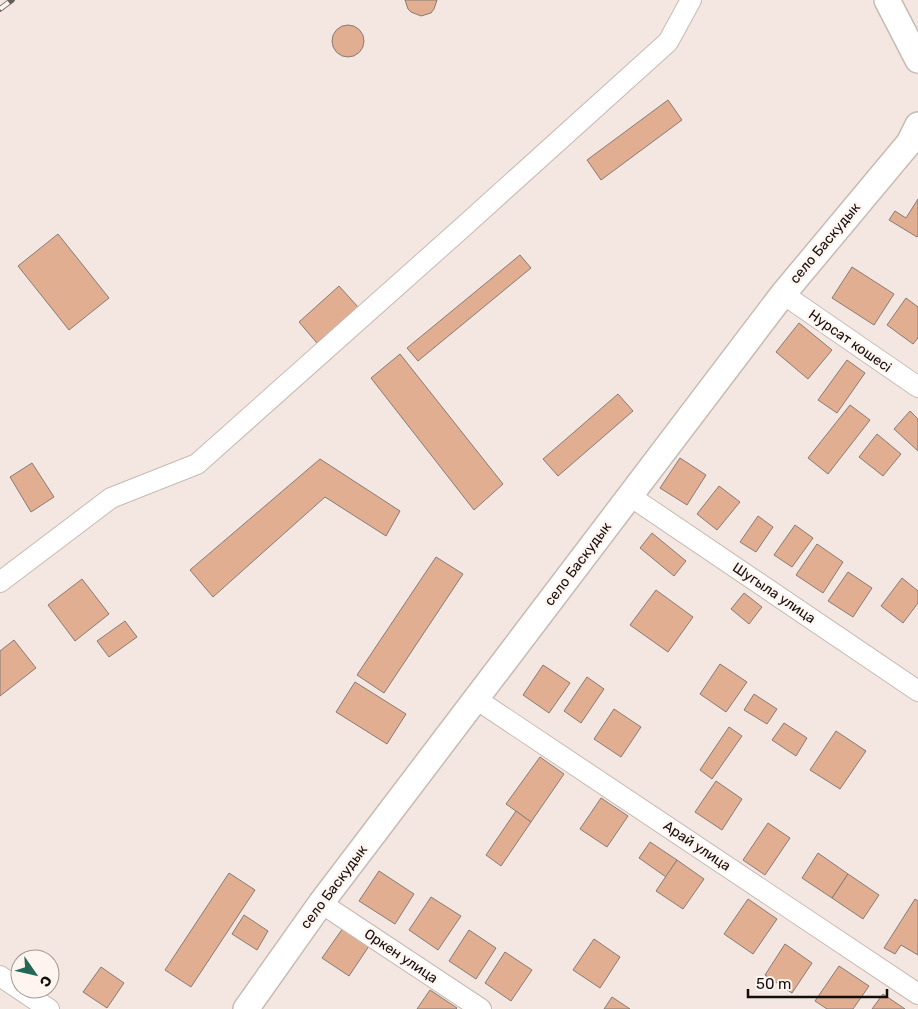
<svg xmlns="http://www.w3.org/2000/svg" width="918" height="1009" font-family="Rubik,sans-serif">
<style>
.building{fill:#e1ae92;stroke:#877b75}
.lines{fill:none;stroke-linecap:round;stroke-linejoin:round}
.minor-casing{stroke:#c7bab3;stroke-width:22}
.tertiary-casing{stroke:#c7bab3;stroke-width:28}
.minor{stroke:#fff;stroke-width:20}
.tertiary{stroke:#fff;stroke-width:25}
.rail-casing{stroke:#655e5a;stroke-width:5.5}
.rail{stroke:#fff4ef;stroke-width:4;stroke-dasharray:11;stroke-linecap:butt}
.labels{text-anchor:middle;dominant-baseline:central;stroke-width:5;stroke-linejoin:round;paint-order:stroke}
.street-label{font-size:14px;fill:#120e0c;stroke:#fff4ef}
</style>
<rect width="100%" height="100%" fill="#f4e6e0"/>
<g class="building">
<polygon points="405,0 437,0 434,9 431,13 421,16 411,12 408,9"/>
<circle cx="348" cy="41" r="16"/>
<polygon points="668,100 682,120 601,180 587,160"/>
<polygon points="918,199 918,236 917,237 889,220 895,211 906,218"/>
<polygon points="58,234 109,298 69,330 18,266"/>
<polygon points="520,255 531,268 418,361 407,348"/>
<polygon points="852,267 894,294 874,325 832,298"/>
<polygon points="339,286 358,307 317,343 299,322"/>
<polygon points="906,298 918,307 918,338 913,344 887,325"/>
<polygon points="799,323 832,350 808,379 776,352"/>
<polygon points="400,354 503,484 474,510 371,378"/>
<polygon points="847,360 865,373 837,413 818,400"/>
<polygon points="618,394 633,411 558,476 543,459"/>
<polygon points="850,405 870,420 828,474 808,458"/>
<polygon points="910,411 918,419 918,451 894,429"/>
<polygon points="877,434 901,454 883,476 859,457"/>
<polygon points="680,458 706,475 687,505 660,488"/>
<polygon points="320,459 400,511 386,536 325,497 213,597 190,570"/>
<polygon points="32,463 54,497 31,512 10,477"/>
<polygon points="719,486 740,502 717,530 697,514"/>
<polygon points="758,516 773,527 756,552 740,542"/>
<polygon points="795,525 813,538 792,567 774,555"/>
<polygon points="652,533 686,561 674,576 640,548"/>
<polygon points="817,544 843,562 823,593 796,575"/>
<polygon points="436,557 463,574 384,693 357,675"/>
<polygon points="848,572 872,588 853,617 828,601"/>
<polygon points="902,578 918,591 918,603 903,623 881,606"/>
<polygon points="82,579 109,614 75,641 48,605"/>
<polygon points="656,590 693,617 668,652 630,625"/>
<polygon points="744,593 762,607 749,624 731,609"/>
<polygon points="125,621 137,637 109,657 97,641"/>
<polygon points="14,640 36,668 0,696 0,651"/>
<polygon points="720,664 747,682 726,712 700,694"/>
<polygon points="543,665 570,683 549,713 523,695"/>
<polygon points="587,677 604,689 581,723 564,711"/>
<polygon points="355,682 406,714 387,744 336,712"/>
<polygon points="754,694 777,709 767,724 744,710"/>
<polygon points="614,709 641,727 621,757 594,739"/>
<polygon points="784,723 807,738 796,756 772,740"/>
<polygon points="729,727 742,736 712,779 700,770"/>
<polygon points="836,731 866,751 840,789 810,770"/>
<polygon points="540,757 564,774 531,822 506,804"/>
<polygon points="716,781 742,799 722,830 695,812"/>
<polygon points="601,798 628,816 607,847 580,829"/>
<polygon points="516,811 531,822 501,866 486,855"/>
<polygon points="768,823 790,838 765,875 743,860"/>
<polygon points="650,842 677,860 666,877 639,858"/>
<polygon points="818,853 848,874 832,898 802,878"/>
<polygon points="677,860 704,879 683,909 656,891"/>
<polygon points="379,871 414,894 395,924 359,901"/>
<polygon points="229,873 255,890 191,987 165,970"/>
<polygon points="848,874 879,895 863,919 832,898"/>
<polygon points="431,897 461,916 438,950 409,930"/>
<polygon points="748,899 777,919 753,954 724,934"/>
<polygon points="915,899 918,901 918,955 901,945 895,954 884,948"/>
<polygon points="244,915 268,931 257,950 232,934"/>
<polygon points="343,928 369,946 349,976 322,958"/>
<polygon points="469,930 496,948 476,979 449,961"/>
<polygon points="594,939 620,957 600,988 573,970"/>
<polygon points="785,944 812,963 792,993 765,975"/>
<polygon points="505,952 532,970 511,1001 485,983"/>
<polygon points="839,966 869,986 853,1009 827,1009 815,1001"/>
<polygon points="101,967 124,983 107,1008 83,992"/>
<polygon points="430,990 457,1008 456,1009 417,1009"/>
<polygon points="883,994 905,1009 872,1009"/>
<polygon points="612,997 630,1009 604,1009"/>
</g>
<g class="lines">
<defs>
<g id="minor">
<polyline points="783,294 918,387"/>
<polyline points="630,496 918,691"/>
<polyline points="0,582 111,498 197,464 463,227 668,42 691,0"/>
<polyline points="476,699 918,994"/>
<polyline points="321,903 481,1009"/>
<polyline points="0,976 49,1009"/>
</g>
<g id="tertiary">
<polyline points="887,0 918,60"/>
<polyline points="246,1009 321,903 783,294 909,143 918,125"/>
</g>
</defs>
<use href="#minor" class="minor-casing"/>
<use href="#tertiary" class="tertiary-casing"/>
<use href="#minor" class="minor"/>
<use href="#tertiary" class="tertiary"/>
<defs>
<polyline id="rail" points="0,9 12,0"/>
</defs>
<use href="#rail" class="rail-casing"/>
<use href="#rail" class="rail"/>
</g>
<g class="labels">
<g class="street-label">
<text transform="translate(825 243) rotate(-50)">село Баскудык</text>
<text transform="translate(850 341) rotate(35)">Нурсат кошесi</text>
<text transform="translate(578 564) rotate(-53)">село Баскудык</text>
<text transform="translate(774 593) rotate(34)">Шугыла улица</text>
<text transform="translate(697 846) rotate(34)">Арай улица</text>
<text transform="translate(334 887) rotate(-53)">село Баскудык</text>
<text transform="translate(401 956) rotate(34)">Оркен улица</text>
</g>
</g>
<g transform="translate(35 974) rotate(124)"><circle r="24" fill="#fff4ef" stroke="#a09894"/>
<path d="M0-4L9 19L0 12L-9 19Z" fill="#246757"/>
<text y="-8" font-size="14" font-weight="bold" text-anchor="middle" fill="#120e0c">С</text>
</g>
<path d="M748 989v8h139v-8" fill="none" stroke="#120e0c" stroke-width="2.5"/>
<text x="756" y="989" font-size="15" fill="#120e0c" stroke="#fff4ef" stroke-width="4" paint-order="stroke">50 m</text>
</svg>
